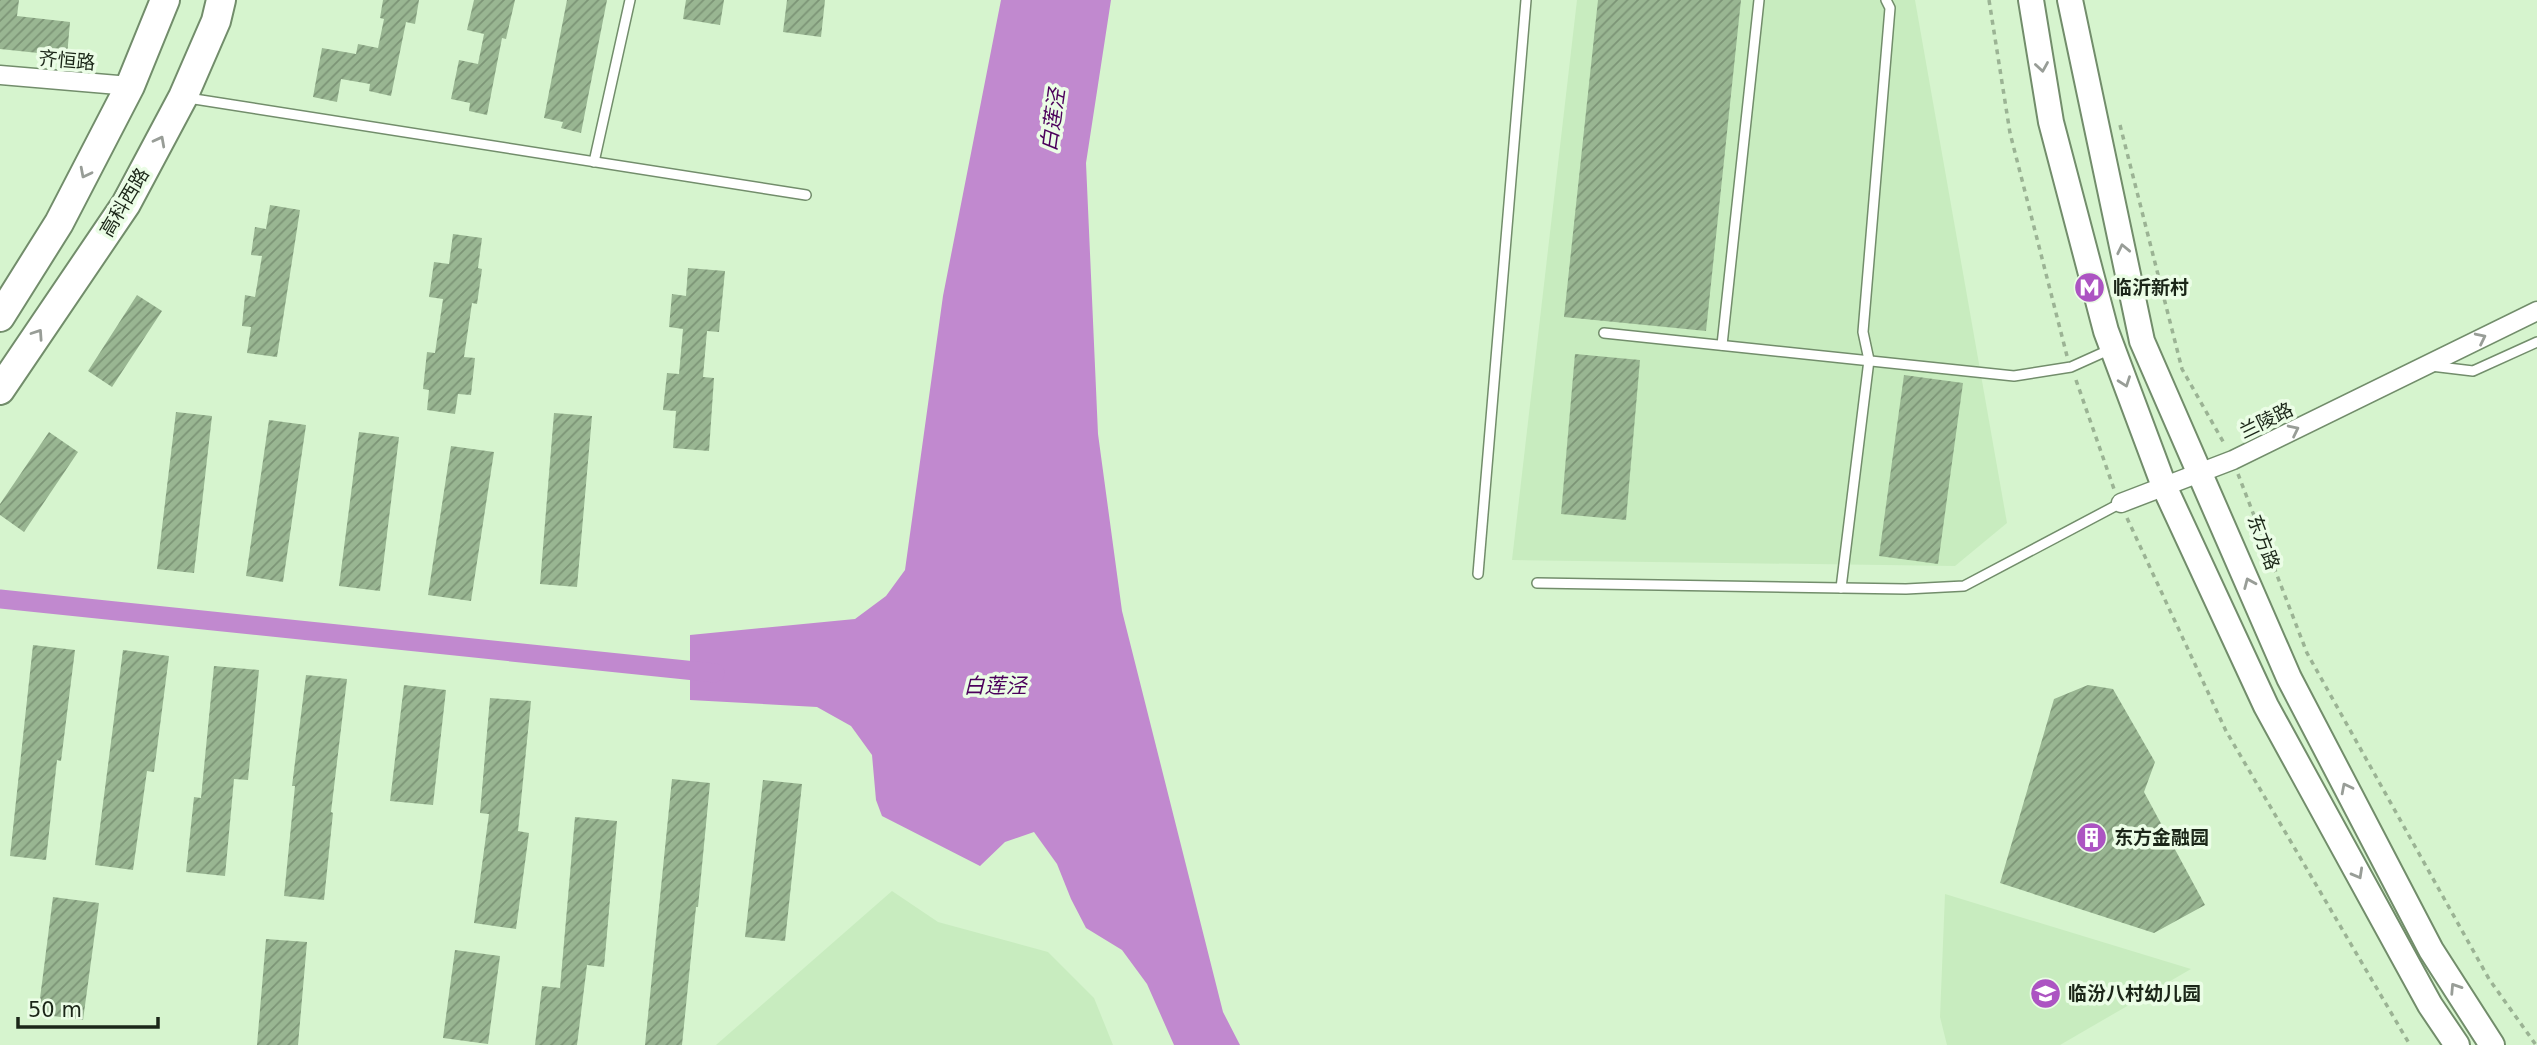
<svg xmlns="http://www.w3.org/2000/svg" width="2537" height="1045" font-family="'DejaVu Sans','Noto Sans SC',sans-serif">
<style>
.built{fill:#c8ecbf}
.water{fill:#c189cf}
.lines{fill:none;stroke-linecap:round;stroke-linejoin:round}
.canal{stroke:#c189cf;stroke-width:19}
.building{fill:url(#building-hatch)}
.service-casing{stroke:#728d6b;stroke-width:12}
.minor-casing{stroke:#728d6b;stroke-width:21}
.secondary-casing{stroke:#728d6b;stroke-width:28}
.primary-casing{stroke:#728d6b;stroke-width:32}
.path{stroke:#9bb394;stroke-width:3.5;stroke-dasharray:5 5;stroke-linecap:butt}
.service{stroke:#fff;stroke-width:9}
.minor{stroke:#fff;stroke-width:18}
.secondary{stroke:#fff;stroke-width:24}
.primary{stroke:#fff;stroke-width:28}
.oneway{stroke:#989d97}
.labels{text-anchor:middle;dominant-baseline:central;stroke-width:7;stroke-linejoin:round;paint-order:stroke}
.street-label{font-size:19px;fill:#1b2618;stroke:#ebfde6}
.poi-label{font-size:19px;font-weight:bold;fill:#1b2618;stroke:#ebfde6;text-anchor:start}
.water-label{font-size:21px;font-style:italic;fill:#4b005b;stroke:#ebfde6}
</style>
<defs>
<pattern id="building-hatch" width="6" height="6" patternUnits="userSpaceOnUse" patternTransform="scale(1.75)"><rect width="6" height="6" fill="#99b692"/><path d="M-1 1l2-2M0 6l6-6M5 7l2-2" fill="none" stroke="#7c9476"/></pattern>
</defs>
<rect width="100%" height="100%" fill="#d6f4ce"/>
<g class="built">
<polygon points="1577,0 1915,0 2007,523 1955,566 1512,560"/>
<polygon points="892,891 938,922 1048,952 1094,998 1113,1045 716,1045"/>
<polygon points="1945,894 2191,969 2060,1045 1947,1045 1940,1017"/>
</g>
<polygon class="water" points="1001,0 1111,0 1086,163 1098,434 1122,611 1223,1012 1240,1045 1174,1045 1147,984 1122,950 1086,928 1071,899 1057,864 1034,832 1005,842 980,866 882,816 876,800 872,755 851,726 817,707 690,700 690,635 855,619 886,596 905,570 943,296"/>
<g class="lines">
<polyline class="canal" points="0,599 715,673"/>
</g>
<g class="building">
<polygon points="0,0 19,0 17,16 70,22 67,56 0,49"/>
<polygon points="383,0 419,0 415,24 406,22 391,96 369,91 370,84 341,79 337,102 313,97 322,48 356,54 358,44 378,48 384,19 380,18"/>
<polygon points="474,0 515,0 506,39 502,38 487,115 469,111 470,103 451,99 459,60 478,64 484,34 467,30"/>
<polygon points="567,0 607,0 581,133 561,128 563,122 544,118"/>
<polygon points="686,0 724,0 720,25 683,19"/>
<polygon points="787,0 825,0 821,37 783,32"/>
<polygon points="1598,0 1741,0 1706,331 1564,317"/>
<polygon points="270,205 300,210 277,357 247,353 251,327 242,326 245,295 255,297 262,256 251,255 255,227 266,229"/>
<polygon points="453,234 482,238 478,268 482,269 477,304 472,303 464,357 475,358 471,395 458,394 455,414 427,410 429,390 423,389 427,352 435,353 443,299 429,297 434,262 449,264"/>
<polygon points="688,268 725,271 719,332 707,331 703,377 714,378 709,451 673,448 676,411 663,410 667,373 679,374 683,329 669,327 672,294 686,296"/>
<polygon points="137,295 162,311 112,387 88,371"/>
<polygon points="1575,354 1640,360 1626,520 1561,514"/>
<polygon points="1904,375 1963,383 1938,564 1879,556"/>
<polygon points="176,412 212,416 194,573 157,569"/>
<polygon points="554,413 592,416 577,587 540,584"/>
<polygon points="269,420 306,425 283,582 246,576"/>
<polygon points="49,432 78,452 24,532 0,515 0,504"/>
<polygon points="359,432 399,437 380,591 339,586"/>
<polygon points="451,446 494,452 471,601 428,595"/>
<polygon points="33,645 75,650 61,761 57,760 46,860 10,856"/>
<polygon points="123,650 169,656 154,772 147,771 133,870 95,865"/>
<polygon points="214,666 259,670 248,780 234,779 225,876 186,872 194,797 201,798"/>
<polygon points="306,675 347,679 331,812 333,813 324,900 284,896 295,786 292,786"/>
<polygon points="404,685 446,690 433,805 390,801"/>
<polygon points="2088,685 2113,689 2155,762 2144,792 2205,905 2154,933 2000,883 2054,699"/>
<polygon points="490,698 531,701 518,831 529,833 516,929 474,923 489,814 480,813"/>
<polygon points="672,779 710,783 698,907 696,907 682,1045 645,1045"/>
<polygon points="763,780 802,784 785,941 745,937"/>
<polygon points="575,817 617,821 604,967 587,965 577,1045 535,1045 542,986 560,988"/>
<polygon points="53,897 99,903 83,1020 38,1014"/>
<polygon points="266,939 307,942 298,1045 257,1045"/>
<polygon points="455,950 500,956 488,1044 443,1038"/>
</g>
<g class="lines">
<defs>
<g id="service">
<polyline points="188,98 806,195"/>
<polyline points="594,162 630,0"/>
<polyline points="1604,333 2014,376 2071,367 2111,349"/>
<polyline points="1722,345 1759,0"/>
<polyline points="2431,366 2473,371 2537,342"/>
<polyline points="1478,574 1526,0"/>
<polyline points="1537,583 1906,589 1964,586 2121,503"/>
<polyline points="1841,588 1869,360 1863,332 1890,8 1886,0"/>
</g>
<g id="minor">
<polyline points="0,75 130,86"/>
<polyline points="2121,503 2233,460 2537,311"/>
</g>
<g id="secondary">
<polyline points="2031,0 2051,122 2106,331 2164,486 2266,706 2430,1005 2457,1045"/>
<polyline points="2070,0 2142,341 2289,678 2431,950 2492,1045"/>
</g>
<g id="primary">
<polyline points="0,317 59,223 130,86 165,0"/>
<polyline points="0,390 126,204 183,97 216,21 221,0"/>
</g>
</defs>
<use href="#service" class="service-casing"/>
<use href="#minor" class="minor-casing"/>
<use href="#secondary" class="secondary-casing"/>
<use href="#primary" class="primary-casing"/>
<g class="path">
<polyline points="1989,0 2010,133 2067,356"/>
<polyline points="2120,125 2182,369 2225,445"/>
<polyline points="2076,380 2114,489"/>
<polyline points="2238,474 2307,653 2489,979 2536,1045"/>
<polyline points="2127,518 2226,731 2410,1045"/>
</g>
<use href="#service" class="service"/>
<use href="#minor" class="minor"/>
<use href="#secondary" class="secondary"/>
<use href="#primary" class="primary"/>
</g>
<defs><path id="oneway-chevron" d="M-2-3.5L2.5 0L-2 3.5" fill="none" stroke-width="1.6" stroke-linecap="round" stroke-linejoin="round" transform="scale(1.75)"/></defs>
<g class="oneway">
<use href="#oneway-chevron" transform="translate(2042 67) rotate(81)"/>
<use href="#oneway-chevron" transform="translate(160 141) rotate(-62)"/>
<use href="#oneway-chevron" transform="translate(85 173) rotate(117)"/>
<use href="#oneway-chevron" transform="translate(2123 249) rotate(-102)"/>
<use href="#oneway-chevron" transform="translate(38 334) rotate(-56)"/>
<use href="#oneway-chevron" transform="translate(2481 338) rotate(-26)"/>
<use href="#oneway-chevron" transform="translate(2125 382) rotate(70)"/>
<use href="#oneway-chevron" transform="translate(2294 430) rotate(-26)"/>
<use href="#oneway-chevron" transform="translate(2249 583) rotate(-113)"/>
<use href="#oneway-chevron" transform="translate(2346 788) rotate(-117)"/>
<use href="#oneway-chevron" transform="translate(2358 874) rotate(61)"/>
<use href="#oneway-chevron" transform="translate(2455 988) rotate(-123)"/>
</g>
<defs>
<symbol id="metro-disc" viewBox="-11 -11 22 22"><circle r="9.5" fill="#ac54c2" stroke="#ebfde6"/><path d="M-5.5 5V-5H-3L0 0L3-5H5.5V5H3V-.5L0 4L-3-.5V5Z" fill="#fff"/></symbol>
<symbol id="building-disc" viewBox="-11 -11 22 22"><circle r="9.5" fill="#ac54c2" stroke="#ebfde6"/><path d="M-4-6H4V6H1V3H-1V6H-4ZM-2.5-4.3h1.7v1.8h-1.7ZM.8-4.3h1.7v1.8H.8ZM-2.5-1h1.7V.8h-1.7ZM.8-1h1.7V.8H.8Z" fill="#fff"/></symbol>
<symbol id="school-disc" viewBox="-11 -11 22 22"><circle r="9.5" fill="#ac54c2" stroke="#ebfde6"/><path d="M0-5L7-2L0 1L-7-2ZM-4 1L0 2.5L4 1V4Q0 6-4 4Z" fill="#fff"/></symbol>
</defs>
<g fill-rule="evenodd">
<use href="#metro-disc" x="2072" y="270" width="35" height="35"/>
<use href="#building-disc" x="2074" y="820" width="35" height="35"/>
<use href="#school-disc" x="2028" y="976" width="35" height="35"/>
</g>
<g class="labels">
<g class="street-label">
<text transform="translate(67 60) rotate(5)">齐恒路</text>
<text transform="translate(124 202) rotate(-59)">高科西路</text>
<text transform="translate(2266 420) rotate(-26)">兰陵路</text>
<text transform="translate(2264 542) rotate(69)">东方路</text>
</g>
<g class="poi-label">
<text x="2113" y="287">临沂新村</text>
<text x="2114" y="837">东方金融园</text>
<text x="2068" y="993">临汾八村幼儿园</text>
</g>
<g class="water-label">
<text transform="translate(1053 120) rotate(-82)">白莲泾</text>
<text x="995" y="686">白莲泾</text>
</g>
</g>
<path d="M18 1017v10h140v-10" fill="none" stroke="#1b2618" stroke-width="3.5"/>
<text x="28" y="1017" font-size="21" fill="#1b2618" stroke="#ebfde6" stroke-width="5" paint-order="stroke">50 m</text>
</svg>
